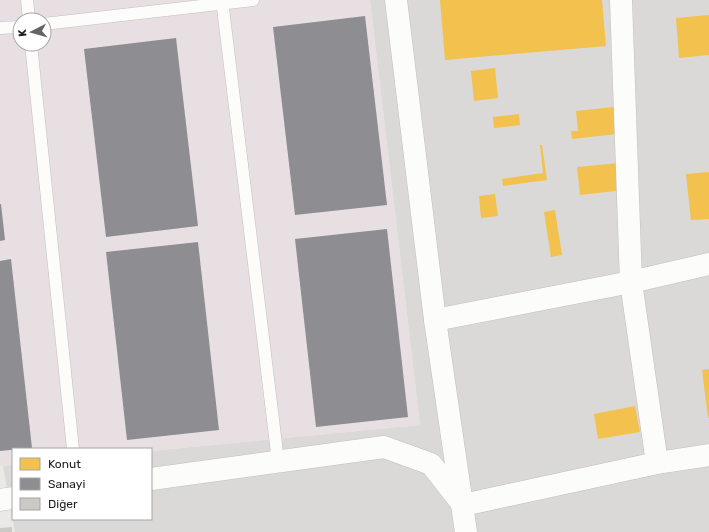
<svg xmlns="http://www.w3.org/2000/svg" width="709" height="532" font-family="Rubik,sans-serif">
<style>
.residential{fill:#dad9d7}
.industrial{fill:#e8dfe3;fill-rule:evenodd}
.homes{fill:#f2c14e}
.industry{fill:#8d8d92}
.building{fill:#cccac7}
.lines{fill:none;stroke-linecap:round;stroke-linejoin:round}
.lane-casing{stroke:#c1c0be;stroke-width:13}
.street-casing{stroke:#c1c0be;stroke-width:23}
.lane{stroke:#fcfcfb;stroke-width:12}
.street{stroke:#fcfcfb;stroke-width:22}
</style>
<rect width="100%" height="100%" fill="#ebe9e6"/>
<polygon class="residential" points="370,0 709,0 709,532 15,532 3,466 13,465 13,519 151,519 151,451 420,425"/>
<path class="industrial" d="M0,0H370L420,425L151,451V449H13V465L0,466ZM20,20H44V44H20Z"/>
<g class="homes">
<polygon points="440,0 602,0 606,46 445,60"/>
<polygon points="709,15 709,55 679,58 676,18"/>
<polygon points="495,68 498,98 474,101 471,71"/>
<polygon points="614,107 617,134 572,139 571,131 578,131 576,111"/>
<polygon points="519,114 520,125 494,128 493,117"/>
<polygon points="540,145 542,145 547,180 503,186 502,179 543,173"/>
<polygon points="621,163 624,190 580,195 577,167"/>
<polygon points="709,172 709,219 691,220 686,174"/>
<polygon points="495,194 498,216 481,218 479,196"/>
<polygon points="555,210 562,255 551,257 544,212"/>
<polygon points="709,369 709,418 708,418 702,370"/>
<polygon points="635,406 640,432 598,439 594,414"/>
</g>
<g class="industry">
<polygon points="365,16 387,205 295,215 273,27"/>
<polygon points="176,38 198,226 106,237 84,49"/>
<polygon points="0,204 1,204 5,240 0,241"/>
<polygon points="387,229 408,417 316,427 295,239"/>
<polygon points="198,242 219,430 127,440 106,252"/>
<polygon points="11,259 32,448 0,451 0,261"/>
</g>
<polygon class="building" points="12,527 12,532 0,532 0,528"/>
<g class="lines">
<defs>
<g id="lane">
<polyline points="27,0 29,20"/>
<polyline points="222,0 278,461"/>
<polyline points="44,24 253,0"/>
<polyline points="0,28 20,27"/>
<polyline points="31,44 73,449"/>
</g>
<g id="street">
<polyline points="396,0 435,320 466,532"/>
<polyline points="621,0 631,282 657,463"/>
<polyline points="435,320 631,282 709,264"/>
<polyline points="151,479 384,447 431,464 463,505 657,463 709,455"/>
<polyline points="0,500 13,498"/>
</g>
</defs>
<use href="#lane" class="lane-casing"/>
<use href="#street" class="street-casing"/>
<use href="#lane" class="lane"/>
<use href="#street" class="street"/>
</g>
<rect x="12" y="448" width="140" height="72" fill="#ffffff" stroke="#a5a5a5"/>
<rect x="20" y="458" width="20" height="12" fill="#f2c14e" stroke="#a5a5a5"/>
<text x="48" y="468" font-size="12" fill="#1d1d1d">Konut</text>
<rect x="20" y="478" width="20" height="12" fill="#8d8d92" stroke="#a5a5a5"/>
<text x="48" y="488" font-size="12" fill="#1d1d1d">Sanayi</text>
<rect x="20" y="498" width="20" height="12" fill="#cccac7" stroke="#a5a5a5"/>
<text x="48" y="508" font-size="12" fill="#1d1d1d">Diğer</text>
<g transform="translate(32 32) rotate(264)"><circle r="19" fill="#ffffff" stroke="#a5a5a5"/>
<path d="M0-3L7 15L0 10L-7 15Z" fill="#656463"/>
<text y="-6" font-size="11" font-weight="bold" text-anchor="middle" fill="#1d1d1d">K</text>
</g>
</svg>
